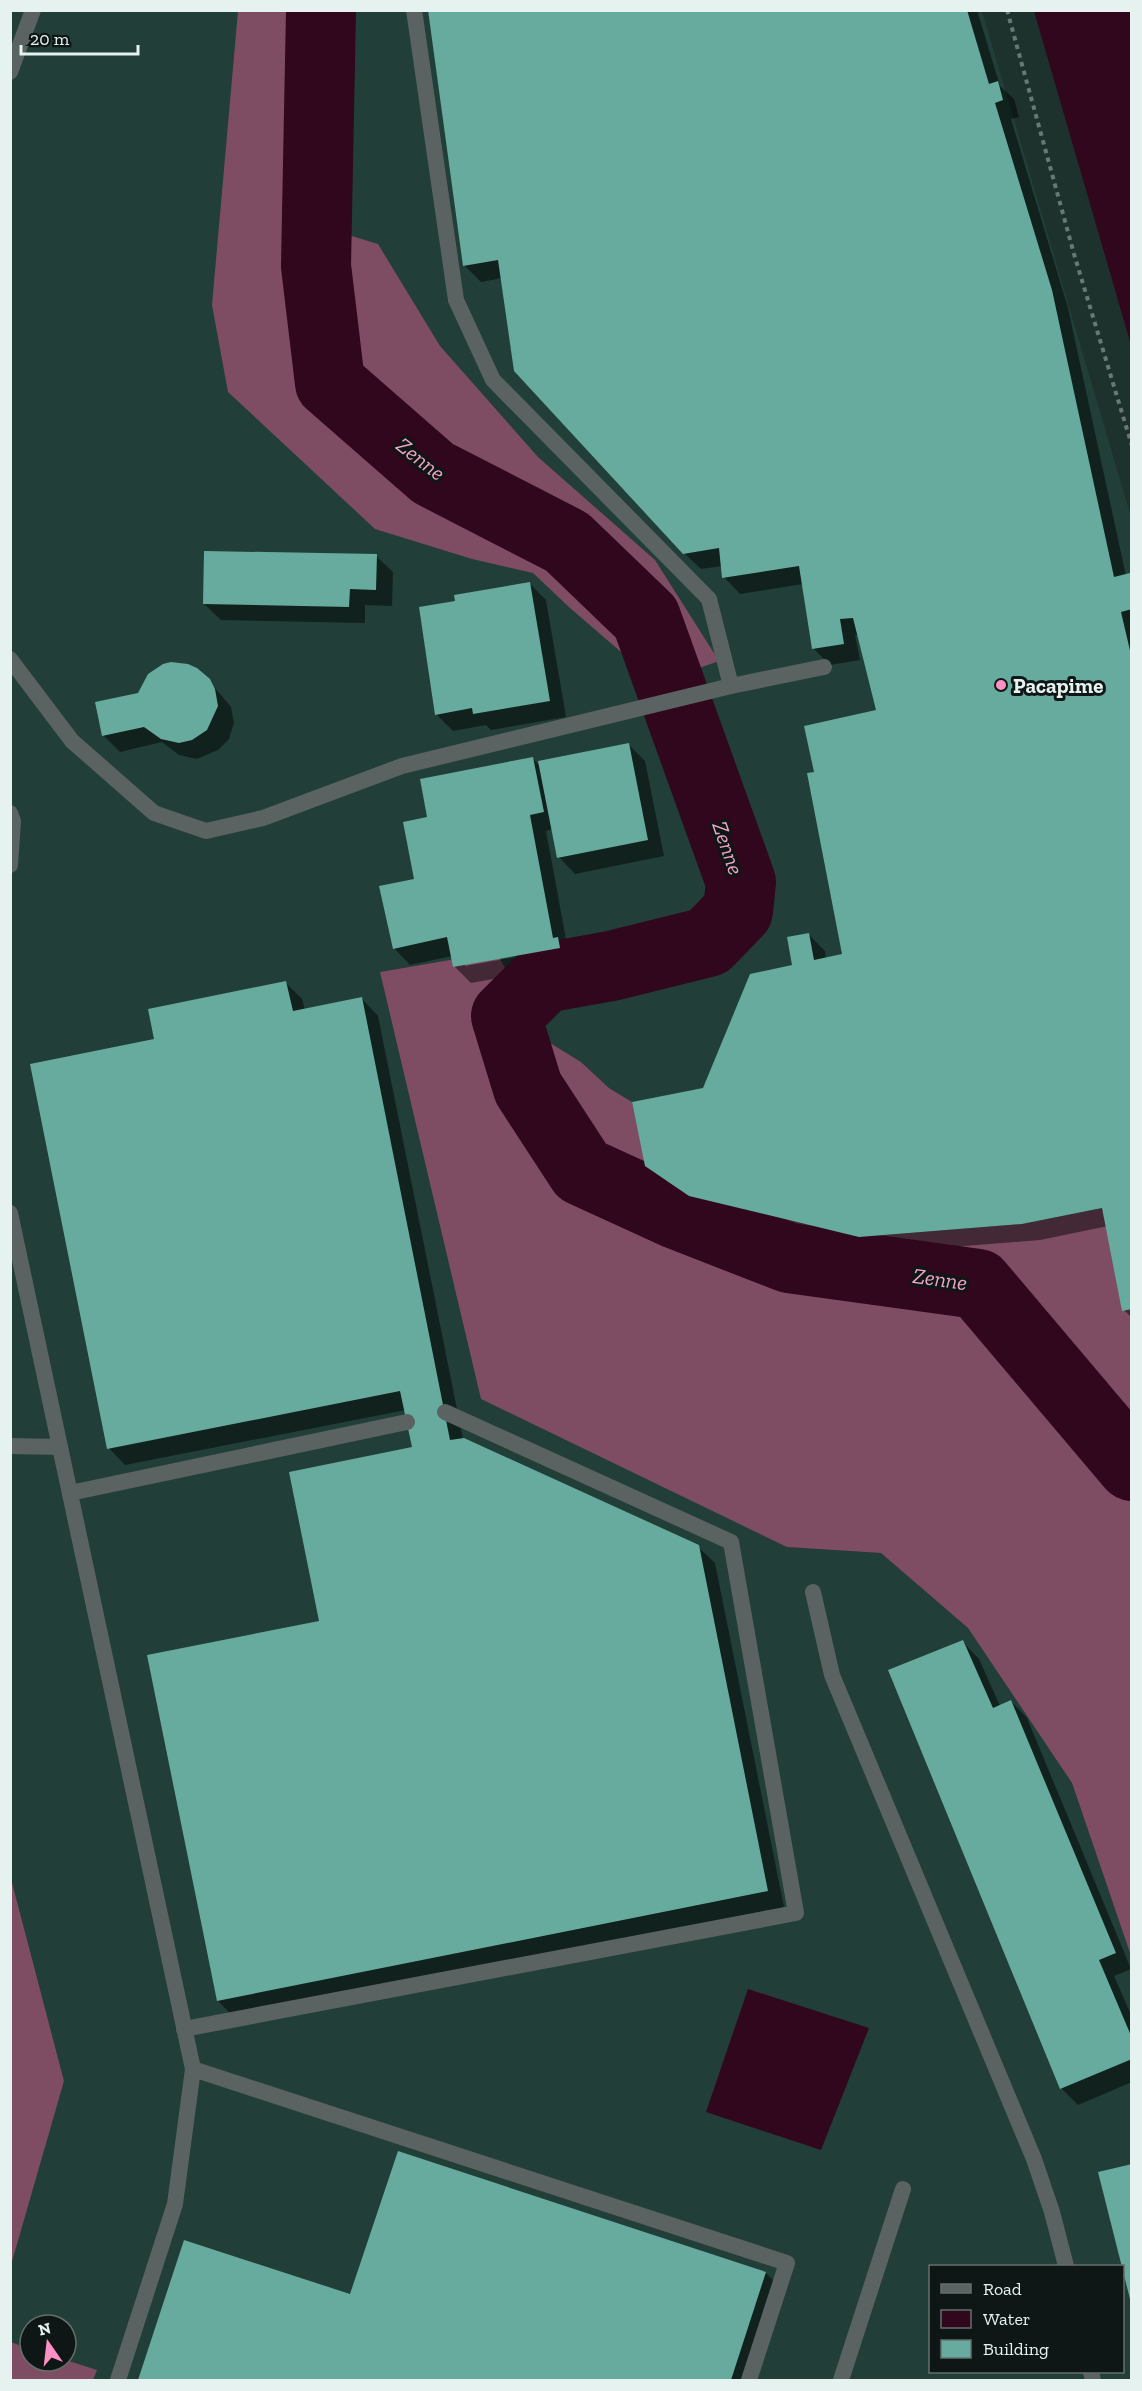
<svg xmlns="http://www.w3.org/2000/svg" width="1142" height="2391" font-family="'Zilla Slab',serif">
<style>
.built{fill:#213e39;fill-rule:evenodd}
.forest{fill:#7e4d64}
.water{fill:#31071e}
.shadow{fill:#0007;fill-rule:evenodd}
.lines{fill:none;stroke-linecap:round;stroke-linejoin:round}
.river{stroke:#31071e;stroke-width:70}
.building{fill:#66ab9e}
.path{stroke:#687975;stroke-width:4;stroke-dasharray:4.5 4.5;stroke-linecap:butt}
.service{stroke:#5a6361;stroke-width:16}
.minor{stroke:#5a6361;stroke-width:16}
.poi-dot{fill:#fc8fc3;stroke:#0e1715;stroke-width:2}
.labels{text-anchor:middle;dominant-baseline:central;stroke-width:6;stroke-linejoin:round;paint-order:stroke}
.poi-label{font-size:21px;font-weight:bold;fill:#e6f2ef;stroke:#0e1715;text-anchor:start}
.water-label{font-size:22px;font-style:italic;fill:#f2a3c7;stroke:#0e1715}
</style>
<rect width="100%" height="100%" fill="#1d312d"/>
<path class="built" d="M11,11H982L1131,517V1309L1102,1208L1022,1224L859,1237L689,1196L645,1166L632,1102L609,1088L581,1062L547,1041L496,952L380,972L787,1547L881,1553L968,1628L1072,1783L1131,1956V2380H93L96,2370L66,2360V2325H30V2349L11,2342L10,2265L64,2081L10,1879ZM930,2266H1122V2372H930Z"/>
<g class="forest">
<polygon points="238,11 314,11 325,228 378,244 440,346 538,457 655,560 719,661 657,683 570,608 533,573 472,559 375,529 228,392 212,305"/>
<polygon points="496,952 547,1041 581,1062 609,1088 632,1102 646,1166 689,1196 859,1237 1022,1224 1102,1208 1132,1309 1131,1956 1072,1783 968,1628 881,1553 787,1547 481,1399 380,972"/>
<polygon points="11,1879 64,2081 11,2265 10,2265"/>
<polygon points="11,2342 30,2349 30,2361 66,2360 97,2370 93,2380 11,2380"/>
</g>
<g class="water">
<polygon points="1034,11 1131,11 1131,345"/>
<polygon points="748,1989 869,2028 821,2150 706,2112"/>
</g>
<g class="shadow">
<polygon points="429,10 977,10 1000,86 1014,99 1019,117 1011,119 1068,308 1126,576 1132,576 1132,1318 1124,1310 1108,1226 1040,1240 877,1253 707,1212 664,1182 647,1165 794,966 808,934 825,951 826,959 844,956 816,773 878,712 859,635 855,635 860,660 830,665 813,648 803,584 740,594 724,577 722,566 701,569 684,553 502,278 481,282 464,265"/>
<polygon points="376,556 393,572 392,606 365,605 365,623 221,620 204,604"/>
<polygon points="530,584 546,600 566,717 491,730 486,725 453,731 436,714 457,602"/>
<polygon points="204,675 231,707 234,723 229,739 218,750 197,759 179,755 162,742 120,752 103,735 139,694"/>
<path d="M629,745L645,761L664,856L575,874L559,857L553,829L546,831L568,950L574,956L575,964L471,983L454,966L452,956L410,965L394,948L415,880L429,818L533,759L541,767ZM567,945V948L465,966V963Z"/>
<polygon points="286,983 302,999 305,1010 362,999 378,1016 463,1439 698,1547 715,1563 784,1907 234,2017 218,2001 321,1622 414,1448 406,1410 125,1465 109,1448 156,1041"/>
<polygon points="963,1642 979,1659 1000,1706 1011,1701 1027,1718 1131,1969 1114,1976 1132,2017 1132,2082 1078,2105 1061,2088"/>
<polygon points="185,2242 351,2296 766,2273 782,2289 752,2380 140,2380"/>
</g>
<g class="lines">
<polyline class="river" points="321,10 316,266 330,383 433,473 567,542 646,618 741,882 738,911 708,942 611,966 544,978 506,1016 528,1088 582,1171 676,1214 789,1258 978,1284 1132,1466"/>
</g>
<g class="building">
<polygon points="428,10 967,10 989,84 998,81 1003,100 995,103 1052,290 1114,577 1130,573 1132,578 1132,609 1121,612 1132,659 1132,1309 1122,1311 1102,1208 1022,1224 859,1237 689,1196 645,1166 632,1102 703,1088 750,974 792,965 787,937 809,933 814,960 842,954 807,773 814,772 804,726 876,710 853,618 840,619 844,644 812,649 799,566 722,578 719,548 683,554 514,371 498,260 463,266"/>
<polygon points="204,551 377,554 376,590 350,589 349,607 203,604"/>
<polygon points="530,582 550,701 473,714 472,708 435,715 419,607 455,601 454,595"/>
<polygon points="171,662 188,664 197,668 210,679 215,689 218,706 207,730 192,740 179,743 161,739 144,727 102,736 95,702 138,693 148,674 163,664"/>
<polygon points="629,743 648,840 557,858 538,761"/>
<polygon points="533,757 544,812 530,815 553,938 558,937 560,948 453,967 447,937 393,949 379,886 414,879 403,822 427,817 420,779"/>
<polygon points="286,981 293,1011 362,997 450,1440 464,1438 699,1545 768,1891 217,2001 147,1655 319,1621 289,1472 412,1447 400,1391 107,1449 30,1064 154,1039 148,1009"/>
<polygon points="963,1640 993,1708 1011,1700 1116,1953 1099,1960 1132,2038 1132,2059 1060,2089 888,1670"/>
<polygon points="398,2151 766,2272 731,2380 138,2380 184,2240 350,2294"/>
<polygon points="1132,2164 1132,2303 1131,2303 1098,2172"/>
</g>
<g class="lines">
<polyline class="path" points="1007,10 1074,254 1132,446"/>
<g class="service">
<polyline points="414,10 456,300 493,380 709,599 731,686"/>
<polyline points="10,72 33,10"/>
<polyline points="10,659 72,741 154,813 206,831 263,818 402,766 731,686 824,667"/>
<polyline points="10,813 13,821 10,865"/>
<polyline points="10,1213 60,1447 10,1446"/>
<polyline points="60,1447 193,2069 175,2204 118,2380"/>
<polyline points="70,1493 407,1422"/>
<polyline points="184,2029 796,1913 731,1542 445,1412"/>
<polyline points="193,2069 787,2263 749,2380"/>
<polyline points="841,2380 903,2189"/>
</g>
<g class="minor">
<polyline points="813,1592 832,1675 1034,2159 1052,2212 1066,2266"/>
<polyline points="1091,2372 1093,2380"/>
</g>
</g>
<circle class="poi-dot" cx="1001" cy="685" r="6"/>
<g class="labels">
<g class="poi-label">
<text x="1013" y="685">Pacapime</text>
</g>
<g class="water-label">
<text transform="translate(421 459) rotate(38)">Zenne</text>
<text transform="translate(728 848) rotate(71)">Zenne</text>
<text transform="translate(940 1279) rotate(8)">Zenne</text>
</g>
</g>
<rect width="1142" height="2391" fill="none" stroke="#e6f2ef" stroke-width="24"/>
<rect x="929" y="2265" width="195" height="108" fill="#0e1715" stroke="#646f6c" stroke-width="1.5"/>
<rect x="941" y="2284" width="30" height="9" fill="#5a6361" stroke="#646f6c" stroke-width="1.5"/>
<text x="983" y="2295" font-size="18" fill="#e6f2ef">Road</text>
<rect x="941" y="2310" width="30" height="18" fill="#31071e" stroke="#646f6c" stroke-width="1.5"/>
<text x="983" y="2325" font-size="18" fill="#e6f2ef">Water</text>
<rect x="941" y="2340" width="30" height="18" fill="#66ab9e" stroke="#646f6c" stroke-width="1.5"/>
<text x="983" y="2355" font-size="18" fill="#e6f2ef">Building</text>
<g transform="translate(48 2343) rotate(346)"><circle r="28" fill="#0e1715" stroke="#646f6c" stroke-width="1.5"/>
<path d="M0-4.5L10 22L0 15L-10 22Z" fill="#fc8fc3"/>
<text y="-9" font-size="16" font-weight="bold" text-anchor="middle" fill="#e6f2ef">N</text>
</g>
<path d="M21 45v9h117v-9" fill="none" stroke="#e6f2ef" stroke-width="3"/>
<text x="30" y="45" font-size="18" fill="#e6f2ef" stroke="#0e1715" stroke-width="4.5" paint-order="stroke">20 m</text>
</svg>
